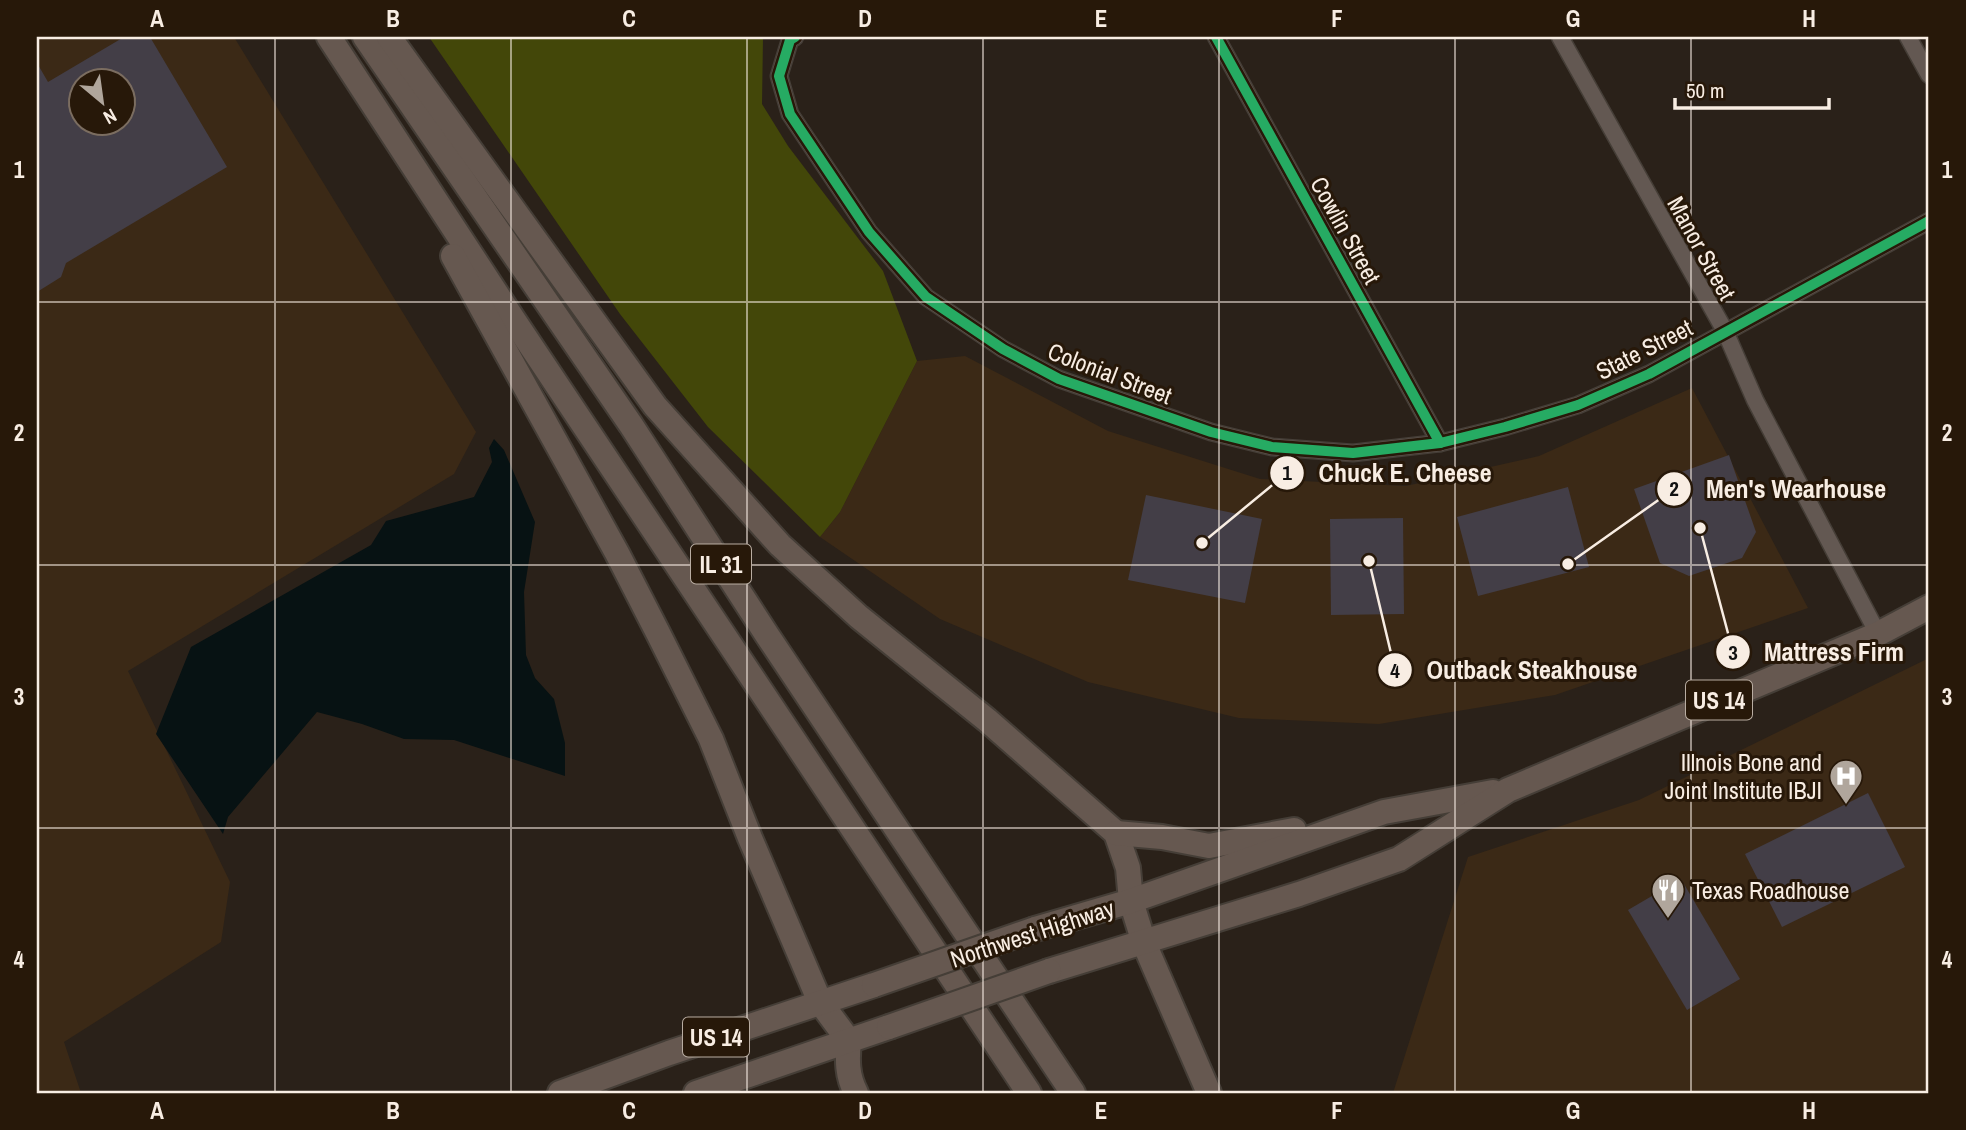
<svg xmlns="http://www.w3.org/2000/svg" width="1966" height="1130" font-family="'Archivo Narrow',sans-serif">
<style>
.built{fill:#3b2916;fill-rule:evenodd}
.green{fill:#434709}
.water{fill:#071213}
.building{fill:#433e47;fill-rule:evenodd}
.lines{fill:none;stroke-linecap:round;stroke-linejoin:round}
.minor-casing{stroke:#453e37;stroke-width:19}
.primary-casing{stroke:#453e37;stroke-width:28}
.minor{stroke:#635852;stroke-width:16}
.primary{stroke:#665850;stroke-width:24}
.primary-bridge-casing{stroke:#453e37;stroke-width:28;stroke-linecap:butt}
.primary-bridge{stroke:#665850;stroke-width:24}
.cycleway-casing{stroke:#271809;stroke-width:15}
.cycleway{stroke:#26ab63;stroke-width:10}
.grid{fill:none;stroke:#f8ede3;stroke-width:2;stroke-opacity:0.55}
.labels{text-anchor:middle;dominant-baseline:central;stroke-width:6;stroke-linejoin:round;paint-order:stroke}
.shield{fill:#271809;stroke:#b9ada2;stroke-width:2}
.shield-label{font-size:23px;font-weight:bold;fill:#f8ede3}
.street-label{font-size:24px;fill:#f8ede3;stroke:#271809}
.poi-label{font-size:24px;fill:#f8ede3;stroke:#271809;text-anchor:end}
.leader{fill:none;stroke:#f8ede3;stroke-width:2.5}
.callout-dot{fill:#f8ede3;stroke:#271809;stroke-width:2.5}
.mark-label{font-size:21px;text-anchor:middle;font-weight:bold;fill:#111}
.callout-label{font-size:26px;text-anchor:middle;font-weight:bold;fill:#f8ede3;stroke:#271809;stroke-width:6;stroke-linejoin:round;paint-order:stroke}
.neatline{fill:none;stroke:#f8ede3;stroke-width:2.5}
.grid-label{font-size:23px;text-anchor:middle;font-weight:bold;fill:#f8ede3}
</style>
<rect width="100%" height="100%" fill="#2a2119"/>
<g class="built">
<path d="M37,37H234L476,432L454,474L128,671L230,882L221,942L64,1042L81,1093H37ZM80,80H122V122H80Z"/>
<polygon points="965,356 1108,431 1260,479 1406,486 1539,456 1692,388 1808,608 1555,695 1379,724 1239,718 1088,682 940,619 820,537 840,512 917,361"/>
<polygon points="1929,658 1929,1093 1393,1093 1468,857 1639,800"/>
</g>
<polygon class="green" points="429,37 763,37 762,104 788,146 883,271 917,361 840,512 820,537 708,427 620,314"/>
<polygon class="water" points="494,439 504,450 535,522 524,592 526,655 535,678 554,699 565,743 565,776 454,740 404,739 362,724 317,712 228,817 223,834 156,734 191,647 371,545 386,521 474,497 492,462 489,448"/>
<g class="building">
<path d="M124,37H150L227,167L66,263L61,277L37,292V63L48,82ZM80,80H122V122H80Z"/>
<polygon points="1729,455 1756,532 1742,558 1689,576 1660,563 1634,489"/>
<polygon points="1568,487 1589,567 1478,596 1457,517"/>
<polygon points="1146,495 1262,519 1245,603 1128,580"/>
<polygon points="1403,518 1404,614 1331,615 1330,519"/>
<polygon points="1868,793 1905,867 1782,927 1745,854"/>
<polygon points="1681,879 1740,979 1687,1010 1628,910"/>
</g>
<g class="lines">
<defs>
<g id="minor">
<polyline points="795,37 790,40 779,76 790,114 869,232 926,297 1003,349 1059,379 1211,432 1272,447 1353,453 1440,443 1505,427 1578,405 1649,374 1929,221"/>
<polyline points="1216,37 1440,443"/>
<polyline points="1560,37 1725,331 1755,400 1878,634"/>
<polyline points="1908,37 1929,75"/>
</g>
<g id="primary">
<polyline points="329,37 513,319 1029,1093"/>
<polyline points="365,37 631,425 767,635 1073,1093"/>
<polyline points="389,37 655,406 780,545 859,617 987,720 1116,833 1128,868 1131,901 1144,943 1209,1093"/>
<path d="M453,256L617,553L658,633L711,739L750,838L820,1002L849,1041C847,1060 847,1076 856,1093"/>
<polyline points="1116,833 1162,837 1209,846 1294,830"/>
<polyline points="1035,929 1131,901 1384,812 1493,792"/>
<polyline points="1049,971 1299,894 1399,859 1508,790 1878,634 1929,607"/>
<polyline points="560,1093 669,1053 874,985"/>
<polyline points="696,1093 889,1027"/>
</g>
</defs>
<use href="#minor" class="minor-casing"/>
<use href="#primary" class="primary-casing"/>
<use href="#minor" class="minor"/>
<use href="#primary" class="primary"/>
<defs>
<g id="primary-bridge">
<polyline points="874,985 1035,929"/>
<polyline points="889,1027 1049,971"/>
</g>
</defs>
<use href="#primary-bridge" class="primary-bridge-casing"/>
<use href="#primary-bridge" class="primary-bridge"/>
<defs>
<g id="cycleway">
<polyline points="795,37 790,40 779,76 790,114 869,232 926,297 1003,349 1059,379 1211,432 1272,447 1353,453 1440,443 1505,427 1578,405 1649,374 1929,221"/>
<polyline points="1216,37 1440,443"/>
</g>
</defs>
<use href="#cycleway" class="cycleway-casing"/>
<use href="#cycleway" class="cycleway"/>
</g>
<path class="grid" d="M275,37V1093M511,37V1093M747,37V1093M983,37V1093M1219,37V1093M1455,37V1093M1691,37V1093M37,302H1929M37,565H1929M37,828H1929"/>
<defs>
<symbol id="hospital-pin" viewBox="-11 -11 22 30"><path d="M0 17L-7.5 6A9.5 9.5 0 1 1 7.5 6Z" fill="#b0a69c" stroke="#271809"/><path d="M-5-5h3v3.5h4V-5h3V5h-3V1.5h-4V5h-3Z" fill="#fff"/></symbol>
<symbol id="restaurant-pin" viewBox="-11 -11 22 30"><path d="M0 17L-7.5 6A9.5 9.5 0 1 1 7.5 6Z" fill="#b0a69c" stroke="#271809"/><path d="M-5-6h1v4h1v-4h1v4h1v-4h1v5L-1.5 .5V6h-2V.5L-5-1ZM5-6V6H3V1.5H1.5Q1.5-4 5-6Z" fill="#fff"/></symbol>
</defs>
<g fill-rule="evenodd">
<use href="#hospital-pin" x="1827" y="757" width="38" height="52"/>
<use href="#restaurant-pin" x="1649" y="871" width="38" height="52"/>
</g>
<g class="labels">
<g class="shield">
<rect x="691" y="544.5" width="60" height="39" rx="5"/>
<rect x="1686" y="680.5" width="66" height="39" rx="5"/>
<rect x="683" y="1017.5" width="66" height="39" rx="5"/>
</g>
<g class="shield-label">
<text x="721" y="564">IL 31</text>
<text x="1719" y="700">US 14</text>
<text x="716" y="1037">US 14</text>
</g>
<g class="street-label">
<text transform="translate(1346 230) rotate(61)">Cowlin Street</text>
<text transform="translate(1702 248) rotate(61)">Manor Street</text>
<text transform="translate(1644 349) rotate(-27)">State Street</text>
<text transform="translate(1110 373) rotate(21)">Colonial Street</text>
<text transform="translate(1032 933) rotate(-18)">Northwest Highway</text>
</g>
<g class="poi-label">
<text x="1822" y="762">Illnois Bone and<tspan x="1822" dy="28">Joint Institute IBJI</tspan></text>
<text x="1692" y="890" text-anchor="start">Texas Roadhouse</text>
</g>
</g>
<path class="leader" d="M1202 543L1287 473M1568 564L1674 489M1700 528L1733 652M1369 561L1395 670"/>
<g class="callout-dot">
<circle cx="1202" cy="543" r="7"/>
<circle cx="1568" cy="564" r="7"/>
<circle cx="1700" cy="528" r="7"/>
<circle cx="1369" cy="561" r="7"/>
<circle cx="1287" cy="473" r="18"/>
<circle cx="1674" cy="489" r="18"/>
<circle cx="1733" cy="652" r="18"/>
<circle cx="1395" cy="670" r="18"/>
</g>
<g class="mark-label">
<text x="1287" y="480">1</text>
<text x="1674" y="496">2</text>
<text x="1733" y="660">3</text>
<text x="1395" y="678">4</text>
</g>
<g class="callout-label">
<text x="1405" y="482">Chuck E. Cheese</text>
<text x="1796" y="498">Men's Wearhouse</text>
<text x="1834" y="661">Mattress Firm</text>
<text x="1532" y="679">Outback Steakhouse</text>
</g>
<rect width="1966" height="1130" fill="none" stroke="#271809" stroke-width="77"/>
<g transform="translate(102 102) rotate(151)"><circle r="33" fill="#271809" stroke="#7b6d60" stroke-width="2"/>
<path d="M0-5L12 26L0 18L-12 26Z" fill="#b0a69c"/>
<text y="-10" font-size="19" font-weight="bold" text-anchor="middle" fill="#f8ede3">N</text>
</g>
<path d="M1675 98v10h154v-10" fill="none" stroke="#f8ede3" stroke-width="3.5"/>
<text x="1686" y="98" font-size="21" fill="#f8ede3" stroke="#271809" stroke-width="5" paint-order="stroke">50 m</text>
<rect x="38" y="38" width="1889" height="1054" class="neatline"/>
<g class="grid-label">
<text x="157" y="27">A</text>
<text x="393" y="27">B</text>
<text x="629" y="27">C</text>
<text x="865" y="27">D</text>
<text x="1101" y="27">E</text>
<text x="1337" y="27">F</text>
<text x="1573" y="27">G</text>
<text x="1809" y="27">H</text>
<text x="19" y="178">1</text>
<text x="1947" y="178">1</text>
<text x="19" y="441">2</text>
<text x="1947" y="441">2</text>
<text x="19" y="705">3</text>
<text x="1947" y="705">3</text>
<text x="19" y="968">4</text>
<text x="1947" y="968">4</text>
<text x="157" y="1119">A</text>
<text x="393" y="1119">B</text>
<text x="629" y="1119">C</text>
<text x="865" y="1119">D</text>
<text x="1101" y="1119">E</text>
<text x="1337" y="1119">F</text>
<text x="1573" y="1119">G</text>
<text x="1809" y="1119">H</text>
</g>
</svg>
